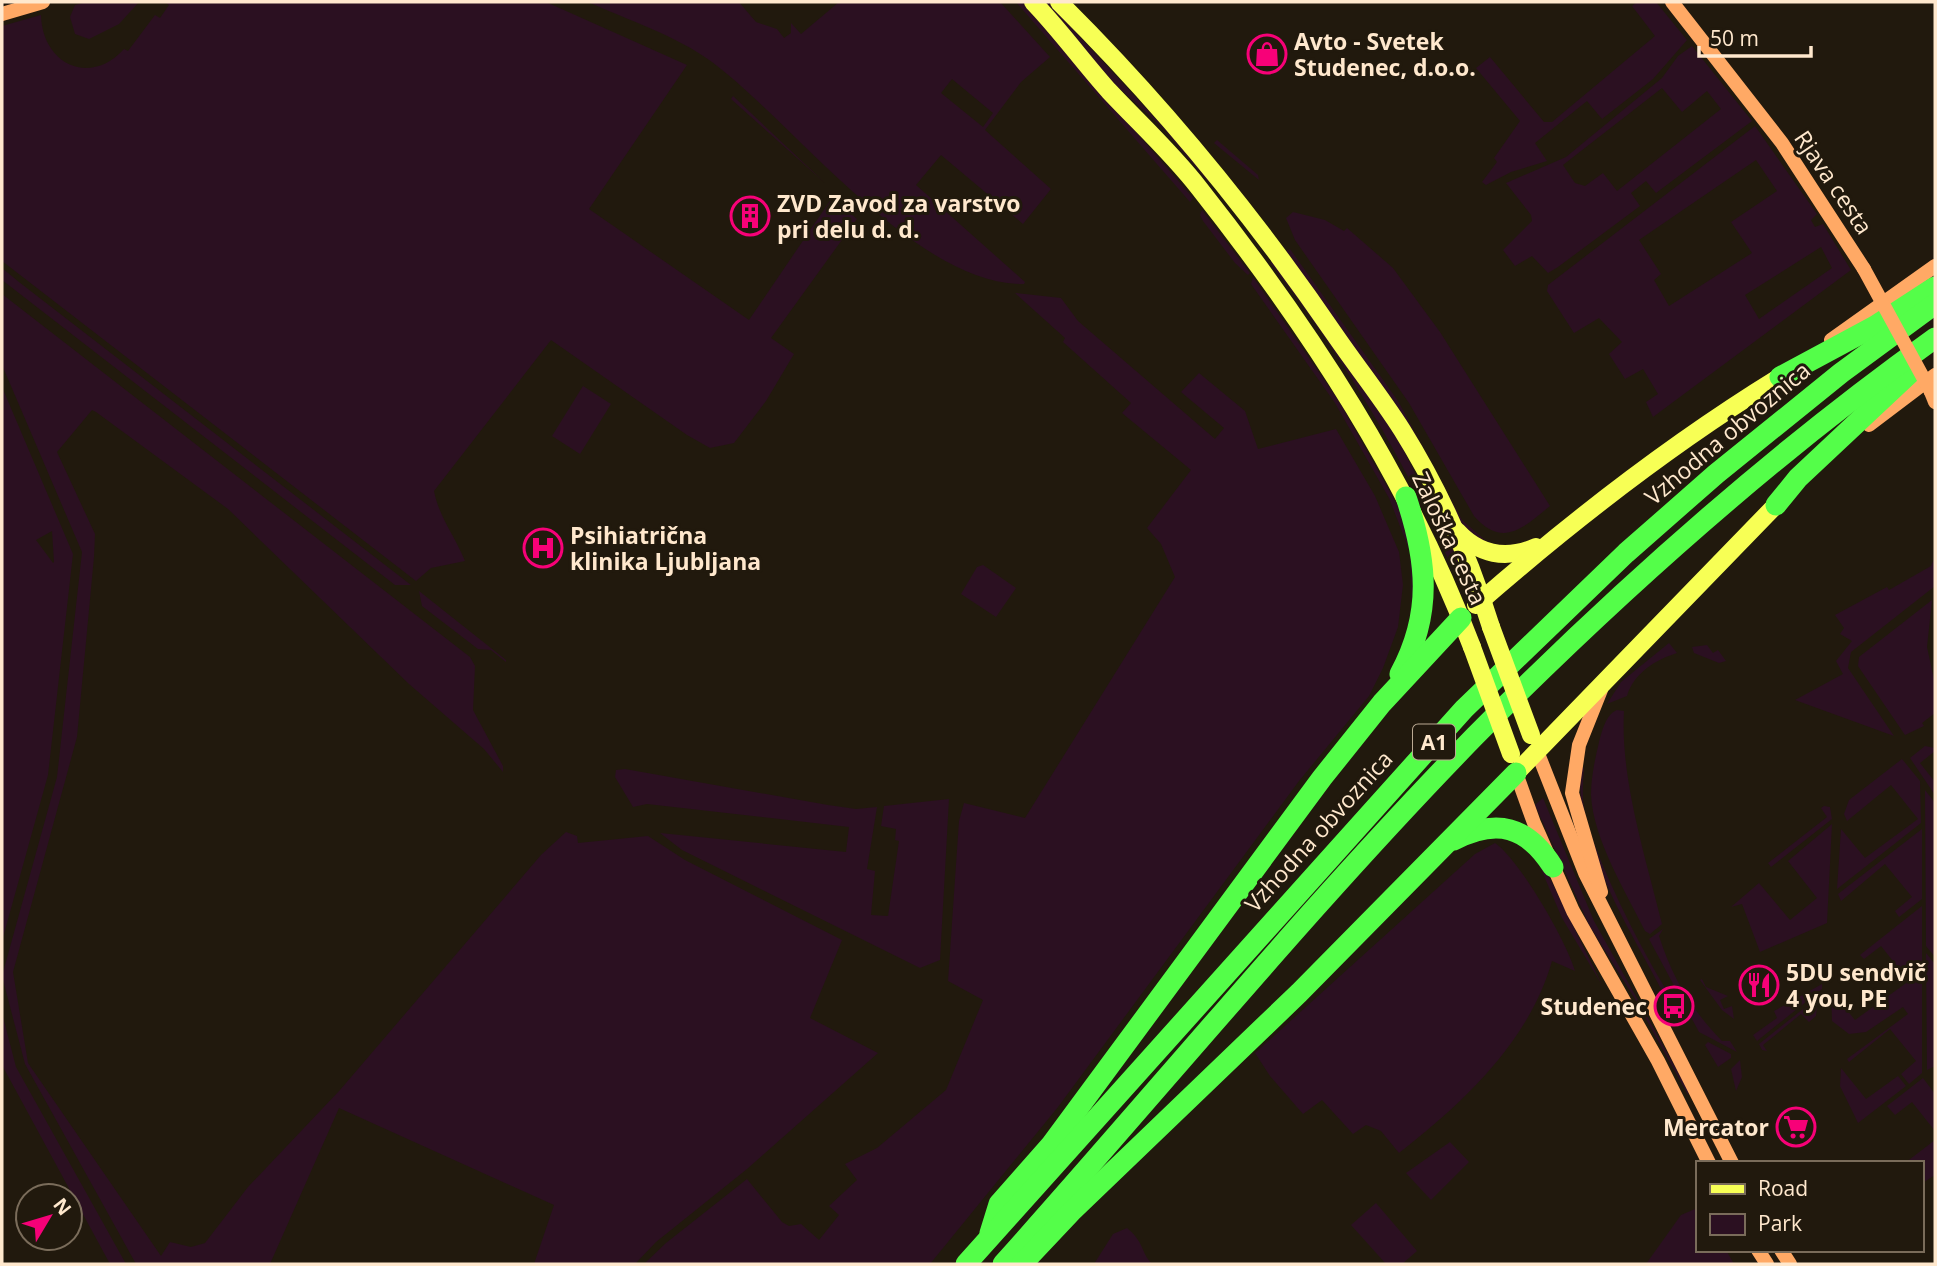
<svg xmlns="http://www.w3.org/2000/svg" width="1937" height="1266" font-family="'Open Sans',sans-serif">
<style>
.green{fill:#2b1021;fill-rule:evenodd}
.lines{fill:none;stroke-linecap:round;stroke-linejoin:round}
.secondary{stroke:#ffa965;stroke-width:14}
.primary{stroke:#f7ff55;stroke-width:18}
.highway{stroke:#54fe49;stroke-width:21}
.secondary-bridge{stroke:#ffa965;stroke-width:14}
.primary-bridge{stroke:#f7ff55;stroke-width:18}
.labels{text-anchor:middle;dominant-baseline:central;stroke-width:6;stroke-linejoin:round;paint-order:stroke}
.shield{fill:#21190d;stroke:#bcaa93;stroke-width:2}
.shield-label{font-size:21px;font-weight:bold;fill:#ffe8cd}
.poi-label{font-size:23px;font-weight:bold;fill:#ffe8cd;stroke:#21190d;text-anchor:start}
.street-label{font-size:23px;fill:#ffe8cd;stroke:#21190d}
</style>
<rect width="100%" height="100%" fill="#21190d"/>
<g class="green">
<polygon points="87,2 139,2 119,24 89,39 75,34 70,17 75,5"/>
<path d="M165,2H546L687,65L589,209L749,320L832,198L857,219L771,338L794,354L766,401L734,443L710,448L687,435L551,340L434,491C439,517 455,536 465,561L431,568L416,581L2,261V26L41,15C42,64 90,87 124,49L128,51L155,15L160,18L169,5Z"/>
<path d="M588,2H739L756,22L777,29L784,38L791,33V23L801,34L839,2H1000L1050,57L1021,82L985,130L1051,189L1023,224L941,155L916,185L1025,282L1024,284C915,285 796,125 712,62C677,36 628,20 588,2ZM952,79L993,113L983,127L941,93Z"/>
<polygon points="1016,2 1023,2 1033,12 1193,198 1190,202"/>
<polygon points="1043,2 1048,2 1212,180 1209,183 1162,127 1108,78"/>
<polygon points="1637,2 1656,2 1687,40 1653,79 1602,119 1587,101 1535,143 1547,161 1511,172 1486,185 1482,182 1497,162 1494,158 1520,121 1476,68 1490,57 1544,122 1552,122 1655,36 1632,6"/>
<path d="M1692,46L1752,121L1656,193L1646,181L1631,193L1640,206L1558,267L1548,273L1532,256L1515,266L1503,250L1532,221L1531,215L1506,183L1566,157L1662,78L1678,56ZM1662,88L1682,112L1707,91L1721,109L1617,191L1603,173L1585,186L1575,183L1563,165Z"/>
<polygon points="733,96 825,183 731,99"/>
<path d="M1755,126L1817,214L1811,220L1815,227L1823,224L1851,270L1653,417L1646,402L1658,394L1643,369L1625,379L1609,354L1622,342L1599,318L1574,333L1547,291L1548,285ZM1756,160L1777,191L1731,222L1752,253L1669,306L1654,280L1661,274L1639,240ZM1821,247L1832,268L1759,319L1745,295Z"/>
<polygon points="1217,140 1258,175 1259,180 1214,143"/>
<polygon points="1202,210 1250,273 1248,275 1235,263 1203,221 1200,215"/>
<path d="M1293,212L1325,220L1344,231L1347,228L1393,268L1440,332L1550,506C1524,527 1503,549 1474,516L1409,403L1295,240L1286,218Z"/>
<polygon points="1290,249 1398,401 1462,520 1493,547 1464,529 1286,251"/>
<path d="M1273,260L1397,437L1463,570L1456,577C1408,466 1345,358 1270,263Z"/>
<polygon points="2,268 19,282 411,585 395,585 2,280"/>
<polygon points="1253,277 1339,401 1403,515 1416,562 1416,609 1412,606 1410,552 1389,498 1335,403 1251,284"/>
<polygon points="1015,293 1061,298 1078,321 1215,439 1224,428 1181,392 1199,373 1245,411 1258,449 1336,429 1375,496 1399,552 1403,585 1398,627 1383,668 1369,696 1299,781 1058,1107 930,1264 644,1264 666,1243 747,1179 782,1222 789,1226 801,1224 819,1240 839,1215 829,1206 857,1180 845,1164 877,1148 946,1090 983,1000 948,981 959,821 964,803 1025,818 1175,577 1161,544 1147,528 1191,470 1122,413 1131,403 1063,342 1065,338"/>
<polygon points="2,294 470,657 475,666 473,710 503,766 503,772 484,749 409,684 228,509 96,412 92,410 57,452 95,534 94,557 77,737 13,972 28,1063 161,1256 170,1242 191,1247 205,1243 248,1187 340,1090 541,855 566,832 577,836 578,843 648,836 685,860 842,940 810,1018 878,1053 747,1169 656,1242 635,1264 534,1264 554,1205 339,1108 270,1264 136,1264 25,1064 2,976 57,777 82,552 2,365"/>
<polygon points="583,386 611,404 580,454 552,436"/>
<path d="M2,387L73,554L48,775L2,941ZM52,531L54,562L53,563L36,540Z"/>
<polygon points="1935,557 1935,586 1851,652 1848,668 1894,736 1795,700 1843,674 1836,661 1852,641 1840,634 1844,628 1835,615 1887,587 1889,590 1931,566"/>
<polygon points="983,565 1016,588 996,617 961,594 977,567"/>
<polygon points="419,591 506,660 506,662 491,650 478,649 422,606"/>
<polygon points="1932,600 1927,647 1935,684 1935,713 1922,723 1924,726 1905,735 1858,666 1859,657"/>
<path d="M1669,643L1677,653C1655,660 1634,673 1627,696L1607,704L1621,682Z"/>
<polygon points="1707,645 1713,653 1718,650 1726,661 1719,663 1694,653 1692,647"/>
<path d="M1617,710L1624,711C1620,779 1646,858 1662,924L1650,934L1645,931C1626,892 1593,839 1591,795C1591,777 1595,759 1599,742C1602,731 1606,714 1617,710Z"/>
<polygon points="1925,746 1935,748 1935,751 1920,763 1935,782 1935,795 1910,758"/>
<polygon points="1902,759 1920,781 1921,823 1837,889 1841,829 1865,858 1918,819 1891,785 1847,821 1844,814 1849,800"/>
<path d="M1581,764L1584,769C1583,781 1582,794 1584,807C1590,850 1647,962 1673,1000L1668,1002C1633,933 1572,844 1581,764Z"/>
<polygon points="625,769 828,805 856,809 877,807 867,869 875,871 871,915 888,916 899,841 895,840 896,829 881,826 884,806 949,799 940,960 920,968 682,850 660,833 846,852 849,827 647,804 633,807 615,777 616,770"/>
<polygon points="1925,790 1935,803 1935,957 1926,946"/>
<polygon points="1543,798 1594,921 1689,1092 1688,1095 1635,999 1589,925 1535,805"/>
<polygon points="1824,806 1830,807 1832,819 1771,867 1768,863 1827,817 1821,808"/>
<polygon points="1832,824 1827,923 1760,952 1742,904 1731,907 1759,883 1790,920 1817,898 1788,861"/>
<polygon points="1922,829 1922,899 1899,917 1895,911 1912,897 1885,864 1841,901 1838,894"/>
<path d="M1495,843C1519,859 1567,942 1575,971L1552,961C1529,1042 1463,1103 1399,1153L1381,1131L1366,1125L1353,1134L1322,1100L1303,1114L1270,1076L1255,1053L1475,854Z"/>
<polygon points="1538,862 1545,868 1602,985 1562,918"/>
<polygon points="1922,906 1922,1073 1909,1084 1901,1074 1916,1061 1890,1029 1849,1062 1847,1059 1908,1014 1903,1007 1866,1032 1849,1034 1832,1021 1831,991 1855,1020 1909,981 1881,946 1864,959 1860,955"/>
<path d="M1663,929L1659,936C1673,979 1691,1009 1722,1041H1730L1737,1052L1699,1032L1649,939Z"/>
<polygon points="1926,953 1935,964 1935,1066 1927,1070"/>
<polygon points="1702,979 1706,987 1728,996 1720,1000 1724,1009 1732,1006 1734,1019 1722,1010 1700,980"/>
<polygon points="1822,984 1822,989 1757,1041 1753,1035 1777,1018 1774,1011"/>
<polygon points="1818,997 1816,1016 1809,1022 1801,1014 1763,1045 1767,1051 1762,1050 1759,1044"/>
<polygon points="2,1013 16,1067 126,1264 110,1264 2,1065"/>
<polygon points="1708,1042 1731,1054 1731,1058 1718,1067 1705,1045"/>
<polygon points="1740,1060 1742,1077 1736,1091 1731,1069"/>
<polygon points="1841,1068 1866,1099 1898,1076 1906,1086 1858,1123 1840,1086"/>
<polygon points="1923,1078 1935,1094 1935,1131 1912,1102 1895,1115 1887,1106"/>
<polygon points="1935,1140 1935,1175 1921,1184 1921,1163 1905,1163"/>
<polygon points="1450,1142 1469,1162 1431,1200 1406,1173"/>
<polygon points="1376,1203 1417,1251 1402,1264 1386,1264 1351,1225"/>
<polygon points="1695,1209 1697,1210 1697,1250 1726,1250 1734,1264 1646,1264 1681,1215"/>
<path d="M1127,1228C1145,1243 1140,1251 1152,1264H1094L1113,1234Z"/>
</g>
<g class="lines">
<g class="secondary">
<polyline points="1672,2 1782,143 1864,269"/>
<polyline points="2,14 43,2"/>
<polyline points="1831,340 1935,266"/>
<polyline points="1931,392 1935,402"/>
<polyline points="1869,425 1935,375"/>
<polyline points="1537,751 1585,873 1732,1163"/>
<polyline points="1516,773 1534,823 1573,911 1658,1061 1709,1163"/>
<polyline points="1601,892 1572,793 1579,745 1601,690"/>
<polyline points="1758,1250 1767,1264"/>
<polyline points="1781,1250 1790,1264"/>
</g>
<g class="primary">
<path d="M1033,2C1060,30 1083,62 1109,91C1139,123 1172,153 1199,188C1311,330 1408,478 1472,647"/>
<path d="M1059,2C1162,104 1253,215 1335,335C1357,367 1381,397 1402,430C1440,491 1470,559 1491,627"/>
<path d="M1457,531C1479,555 1506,560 1536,547"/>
<path d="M1476,605C1572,521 1671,444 1780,377"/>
<polyline points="1516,773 1776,505"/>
</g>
<g class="highway">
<polyline points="1780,377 1875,326 1935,287"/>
<polyline points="1776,505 1798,478 1911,372"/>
<path d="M1400,674C1433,613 1427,560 1406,497"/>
<path d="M1454,840C1497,818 1527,826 1553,867"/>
<polyline points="990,1233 999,1204 1051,1145 1322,778 1382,703 1461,618"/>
<polyline points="966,1264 1464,709 1626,553 1716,474 1841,373 1935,304"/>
<path d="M1003,1264C1160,1089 1310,905 1475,736C1618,592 1770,456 1935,338"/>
<polyline points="1022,1264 1071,1212 1299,993 1516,773"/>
</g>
<polyline class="secondary-bridge" points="1864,269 1931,392"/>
<g class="primary-bridge">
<polyline points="1491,627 1531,735"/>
<polyline points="1472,647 1511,754"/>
</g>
</g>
<defs>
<symbol id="shop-ring" viewBox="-11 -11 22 22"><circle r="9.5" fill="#21190d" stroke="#f70178" stroke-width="1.5"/><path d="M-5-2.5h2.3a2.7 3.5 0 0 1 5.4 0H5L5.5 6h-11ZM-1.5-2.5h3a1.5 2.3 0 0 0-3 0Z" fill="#f70178"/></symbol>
<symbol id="building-ring" viewBox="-11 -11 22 22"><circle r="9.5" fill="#21190d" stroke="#f70178" stroke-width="1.5"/><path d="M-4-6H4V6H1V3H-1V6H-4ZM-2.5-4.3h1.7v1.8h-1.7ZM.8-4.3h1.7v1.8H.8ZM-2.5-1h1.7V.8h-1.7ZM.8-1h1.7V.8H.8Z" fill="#f70178"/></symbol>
<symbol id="hospital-ring" viewBox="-11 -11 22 22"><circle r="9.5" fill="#21190d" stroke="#f70178" stroke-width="1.5"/><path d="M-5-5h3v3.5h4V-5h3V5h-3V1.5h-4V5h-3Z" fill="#f70178"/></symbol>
<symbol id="restaurant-ring" viewBox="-11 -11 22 22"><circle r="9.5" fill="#21190d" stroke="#f70178" stroke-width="1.5"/><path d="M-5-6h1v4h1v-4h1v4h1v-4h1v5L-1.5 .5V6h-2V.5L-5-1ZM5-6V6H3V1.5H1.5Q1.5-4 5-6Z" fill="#f70178"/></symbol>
<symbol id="bus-ring" viewBox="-11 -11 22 22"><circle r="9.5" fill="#21190d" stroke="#f70178" stroke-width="1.5"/><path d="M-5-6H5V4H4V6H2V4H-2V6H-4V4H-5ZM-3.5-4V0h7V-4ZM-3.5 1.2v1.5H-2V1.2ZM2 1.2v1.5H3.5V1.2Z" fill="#f70178"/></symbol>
<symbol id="supermarket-ring" viewBox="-11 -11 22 22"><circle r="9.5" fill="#21190d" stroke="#f70178" stroke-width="1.5"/><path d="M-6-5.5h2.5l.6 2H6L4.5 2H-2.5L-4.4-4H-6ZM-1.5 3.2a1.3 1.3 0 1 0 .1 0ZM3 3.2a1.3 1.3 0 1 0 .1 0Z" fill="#f70178"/></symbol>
</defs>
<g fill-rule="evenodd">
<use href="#shop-ring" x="1245" y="32" width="44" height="44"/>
<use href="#building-ring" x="728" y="194" width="44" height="44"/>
<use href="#hospital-ring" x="521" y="526" width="44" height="44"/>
<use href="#restaurant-ring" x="1737" y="963" width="44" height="44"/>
<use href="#bus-ring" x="1652" y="984" width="44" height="44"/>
<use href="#supermarket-ring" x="1774" y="1105" width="44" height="44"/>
</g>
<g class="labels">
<rect class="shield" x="1413" y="724.5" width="42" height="35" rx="5"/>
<g class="shield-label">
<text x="1434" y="742">A1</text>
</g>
<g class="poi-label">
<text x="1294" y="41">Avto - Svetek<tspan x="1294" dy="26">Studenec, d.o.o.</tspan></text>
<text x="777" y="203">ZVD Zavod za varstvo<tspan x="777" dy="26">pri delu d. d.</tspan></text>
<text x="570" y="535">Psihiatrična<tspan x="570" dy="26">klinika Ljubljana</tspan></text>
<text x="1786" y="972">5DU sendvič<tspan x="1786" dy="26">4 you, PE</tspan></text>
<text x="1647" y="1006" text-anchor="end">Studenec</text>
<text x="1769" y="1127" text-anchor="end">Mercator</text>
</g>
<g class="street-label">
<text transform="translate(1834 182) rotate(56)">Rjava cesta</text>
<text transform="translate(1727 433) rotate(-40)">Vzhodna obvoznica</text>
<text transform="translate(1450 538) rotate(65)">Zaloška cesta</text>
<text transform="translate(1318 831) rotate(-48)">Vzhodna obvoznica</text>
</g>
</g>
<rect width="1937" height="1266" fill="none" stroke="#ffe8cd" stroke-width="7"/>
<rect x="1696" y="1161" width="228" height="91" fill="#21190d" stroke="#7a6c5a" stroke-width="2"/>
<rect x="1710" y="1184" width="35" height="10" fill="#f7ff55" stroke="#7a6c5a" stroke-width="2"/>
<text x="1758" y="1196" font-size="21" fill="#ffe8cd">Road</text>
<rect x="1710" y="1214" width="35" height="21" fill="#2b1021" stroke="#7a6c5a" stroke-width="2"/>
<text x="1758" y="1231" font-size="21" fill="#ffe8cd">Park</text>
<g transform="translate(49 1217) rotate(52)"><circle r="33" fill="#21190d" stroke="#7a6c5a" stroke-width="2"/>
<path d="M0-5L12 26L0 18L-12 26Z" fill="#f70178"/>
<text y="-10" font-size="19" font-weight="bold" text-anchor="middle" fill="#ffe8cd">N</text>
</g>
<path d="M1699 46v10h112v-10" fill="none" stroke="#ffe8cd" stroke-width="3.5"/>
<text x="1710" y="46" font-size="21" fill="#ffe8cd" stroke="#21190d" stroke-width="5" paint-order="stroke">50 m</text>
</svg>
